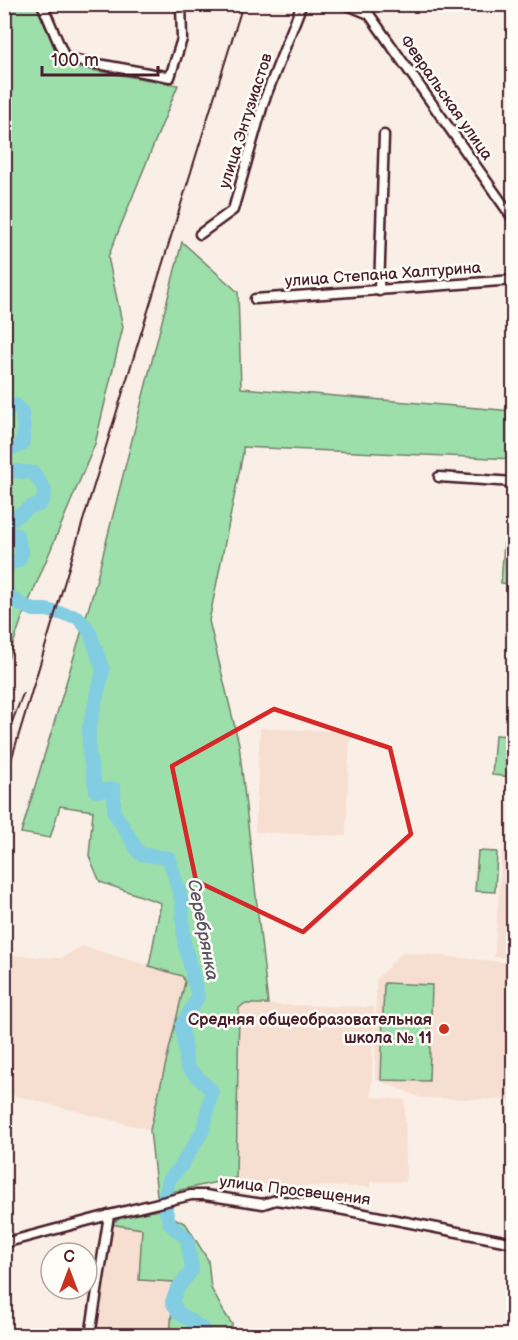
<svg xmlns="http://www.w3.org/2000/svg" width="518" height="1340" font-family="'Balsamiq Sans',sans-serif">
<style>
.built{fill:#f6dfd1}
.green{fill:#9cdfaa;stroke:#737f6a;stroke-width:1.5}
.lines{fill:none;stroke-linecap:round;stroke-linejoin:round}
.river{stroke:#82cde2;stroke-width:14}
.minor-casing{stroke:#4a1f2b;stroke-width:13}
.minor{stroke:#fdfcf7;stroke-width:8}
.rail{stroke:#4a1f2b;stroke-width:2}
.marked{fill:none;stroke:#d62828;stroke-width:4.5;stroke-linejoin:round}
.poi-dot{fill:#c8321e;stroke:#fdfcf7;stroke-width:2}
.labels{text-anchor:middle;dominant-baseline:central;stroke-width:5;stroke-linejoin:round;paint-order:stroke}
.street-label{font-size:16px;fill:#4a1f2b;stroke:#fdfcf7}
.poi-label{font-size:16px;font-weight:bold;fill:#4a1f2b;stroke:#fdfcf7;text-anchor:end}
.water-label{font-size:18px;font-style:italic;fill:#5b5362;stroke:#fdfcf7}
</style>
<rect width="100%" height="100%" fill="#faefe6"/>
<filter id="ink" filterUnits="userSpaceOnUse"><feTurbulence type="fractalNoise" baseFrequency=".0167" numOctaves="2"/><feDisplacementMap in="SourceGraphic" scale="12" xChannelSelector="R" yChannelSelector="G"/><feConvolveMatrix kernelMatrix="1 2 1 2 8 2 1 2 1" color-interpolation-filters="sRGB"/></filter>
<g filter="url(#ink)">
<g class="built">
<polygon points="260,728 350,732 346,836 255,832"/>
<polygon points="502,852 513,853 513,958 494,957"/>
<polygon points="83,946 182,976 185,982 150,1130 5,1093 4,955 61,958"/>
<polygon points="402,952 513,963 513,1100 421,1098 375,1079 376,980"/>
<polygon points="244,1004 374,1007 371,1097 405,1100 406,1182 370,1182 370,1187 243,1185 236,1178 239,1008"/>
<polygon points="110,1224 142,1228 174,1282 170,1335 94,1336"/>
</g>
<g class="green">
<polygon points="36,5 62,65 178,85 108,257 123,327 95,444 22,618 5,668 4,5"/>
<polygon points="182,242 238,292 241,388 513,411 514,459 243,447 243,453 209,621 239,744 268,1004 244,1004 239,1008 236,1178 157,1195 150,1130 185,982 182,976 149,966 161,903 100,882 89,856 93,811 60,806 50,838 21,833 94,590"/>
<polygon points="504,543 513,544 513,584 501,583"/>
<polygon points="495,735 513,736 513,777 492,775"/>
<polygon points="478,851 497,852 495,892 475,891"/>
<polygon points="384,983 432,985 429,1081 381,1080"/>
<polygon points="159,1210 186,1224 208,1260 211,1288 224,1312 232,1324 231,1335 170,1335 174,1282 139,1280 142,1229 110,1224 122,1217"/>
</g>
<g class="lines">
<g class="river">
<polyline points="4,410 16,405 22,412 24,431 22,445 11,448 4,447"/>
<polyline points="4,470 34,473 45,490 43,500 39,505 30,507 7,523 4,527"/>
<polyline points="4,536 17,535 22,553 18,561 4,565"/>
<polyline points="4,591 20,604 34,610 46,610 77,617 89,630 103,670 89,728 89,754 96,791 114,789 114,812 140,854 169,858 182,902 184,942 198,997 182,1025 187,1067 212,1091 203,1130 181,1166 169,1180 165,1196 166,1211 170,1224 187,1239 192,1270 177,1289 172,1302 179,1313 203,1329 202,1336"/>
</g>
<defs>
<g id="minor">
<polyline points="42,4 65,58 170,77 182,39 181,4"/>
<polyline points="345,4 369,14 514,220"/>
<polyline points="200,234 233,210 264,101 302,4"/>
<polyline points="379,291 384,135"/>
<polyline points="255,299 514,280"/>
<polyline points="439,477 514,482"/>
<polyline points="4,1243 109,1215 191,1195 205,1195 263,1204 276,1200 339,1209 514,1243"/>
<polyline points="90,1336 109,1215"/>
</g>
</defs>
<use href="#minor" class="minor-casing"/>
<use href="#minor" class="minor"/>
<g class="rail">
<polyline points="4,742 23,694"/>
<polyline points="4,784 82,524 243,4"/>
</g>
</g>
</g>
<path class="marked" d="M274,709L390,748L411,834L303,932L196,881L172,766Z"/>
<circle class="poi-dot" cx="444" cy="1029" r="6"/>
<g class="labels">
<g class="street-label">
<text transform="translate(446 98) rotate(55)">Февральская улица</text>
<text transform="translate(246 121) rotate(-72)">улица Энтузиастов</text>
<text transform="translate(383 275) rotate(-4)">улица Степана Халтурина</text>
<text transform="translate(295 1191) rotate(7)">улица Просвещения</text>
</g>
<g class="poi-label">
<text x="432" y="1020">Средняя общеобразовательная<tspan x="432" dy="18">школа № 11</tspan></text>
</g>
<g class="water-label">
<text transform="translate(203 930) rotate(79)">Серебрянка</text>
</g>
</g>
<rect width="518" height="1340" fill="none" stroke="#fdfcf7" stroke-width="24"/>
<rect x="12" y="12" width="494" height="1316" fill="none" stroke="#4a1f2b" stroke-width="2" filter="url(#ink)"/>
<g transform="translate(69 1271)"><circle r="28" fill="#fdfcf7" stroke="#b5a4a5" stroke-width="1.5"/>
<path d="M0-4.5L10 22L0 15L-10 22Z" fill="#c8321e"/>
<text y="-9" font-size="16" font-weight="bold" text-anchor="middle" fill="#4a1f2b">С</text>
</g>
<path d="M42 66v9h116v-9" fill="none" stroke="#4a1f2b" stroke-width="3"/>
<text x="51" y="66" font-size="18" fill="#4a1f2b" stroke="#fdfcf7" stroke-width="4.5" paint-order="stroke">100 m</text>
</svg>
